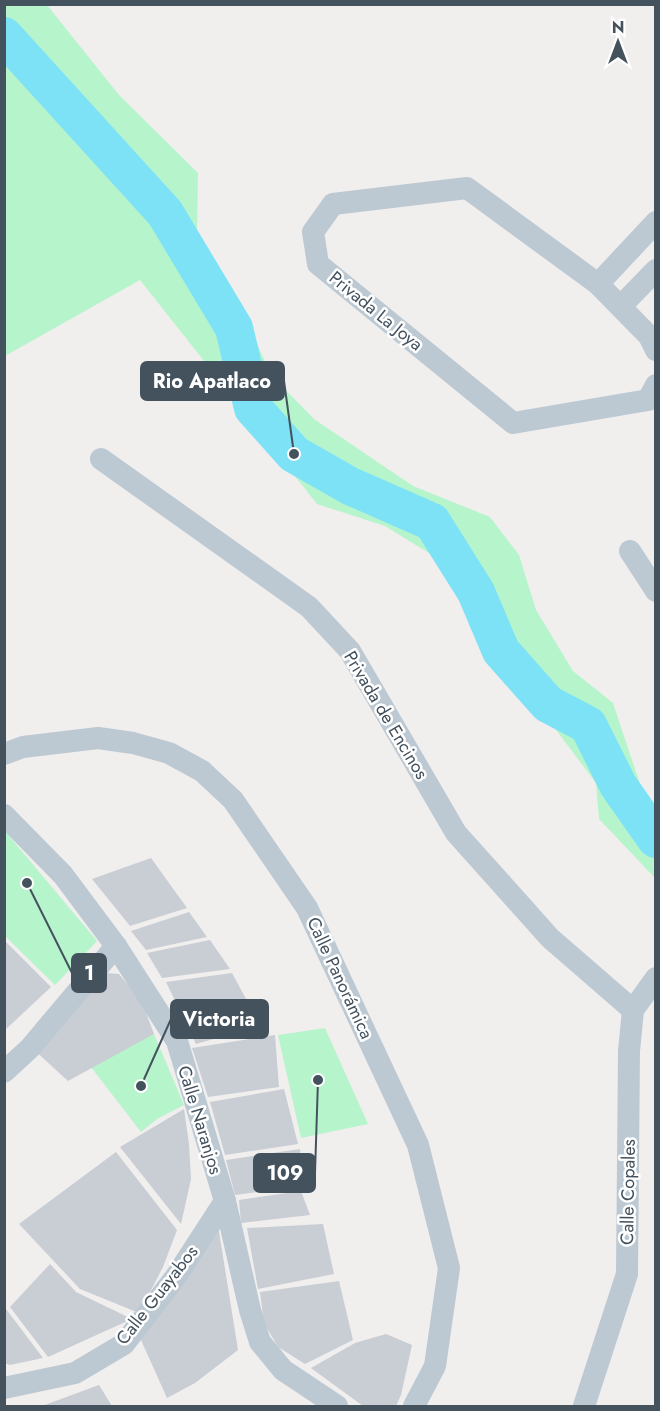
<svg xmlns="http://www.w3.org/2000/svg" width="660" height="1411" font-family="Jost,sans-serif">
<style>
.green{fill:#b6f4cc}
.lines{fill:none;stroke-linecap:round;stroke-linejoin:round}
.river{stroke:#7ee2f7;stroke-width:38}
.building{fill:#c9cdd4}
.minor{stroke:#bcc9d2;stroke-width:22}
.labels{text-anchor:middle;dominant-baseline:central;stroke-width:5;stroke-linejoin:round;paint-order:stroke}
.street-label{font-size:18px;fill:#44525e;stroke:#fff}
.leader{fill:none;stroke:#44525e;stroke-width:2}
.callout-dot{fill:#44525e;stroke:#fff;stroke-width:2}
.callout{fill:#44525e;stroke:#44525e;stroke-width:2}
.callout-label{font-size:20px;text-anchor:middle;font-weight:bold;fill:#fff}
</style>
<rect width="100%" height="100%" fill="#f1eeee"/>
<g class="green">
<polygon points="5,4 47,5 119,95 198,173 197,233 232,288 271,375 314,419 413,486 490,517 519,555 536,610 573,671 613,703 643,793 655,809 655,878 599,819 596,783 480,629 437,558 385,526 317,504 140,280 5,356"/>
<polygon points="4,830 97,941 55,985 5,936"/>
<polygon points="325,1028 368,1124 301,1138 278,1035"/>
<polygon points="154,1034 184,1105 157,1119 141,1132 91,1067"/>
</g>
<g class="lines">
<polyline class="river" points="4,36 165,213 234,328 253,408 294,454 350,486 432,522 476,592 501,651 548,704 588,725 618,785 656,839"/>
</g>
<g class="building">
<polygon points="151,858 187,908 130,926 92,879"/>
<polygon points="189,912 207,937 146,950 131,931"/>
<polygon points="4,940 51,987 4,1031"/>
<polygon points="210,940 230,969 162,978 147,953"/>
<polygon points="106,973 119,974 142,1002 154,1034 68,1081 33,1049"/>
<polygon points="232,973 246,999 255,1027 196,1044 166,982"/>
<polygon points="275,1035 279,1087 208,1097 192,1048"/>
<polygon points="284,1089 298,1144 225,1155 210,1102"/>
<polygon points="184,1109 189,1144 191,1179 181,1224 120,1147"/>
<polygon points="300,1149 303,1186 235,1195 226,1160"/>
<polygon points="116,1152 177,1230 163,1267 139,1313 80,1289 19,1224"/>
<polygon points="301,1191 310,1215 241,1223 239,1200"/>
<polygon points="217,1219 238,1350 195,1383 167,1398 141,1340"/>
<polygon points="323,1224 334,1274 258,1289 247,1228"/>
<polygon points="50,1264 76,1292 132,1319 48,1357 10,1307"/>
<polygon points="339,1281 353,1340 305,1364 278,1347 264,1323 260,1292"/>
<polygon points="6,1309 43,1358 10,1365 4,1363"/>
<polygon points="386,1334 412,1345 401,1395 396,1406 363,1406 311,1368 355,1343"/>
<polygon points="99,1385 112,1406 42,1406"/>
</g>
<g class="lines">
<g class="minor">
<polyline points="598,284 656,222"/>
<polyline points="621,306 656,270"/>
<polyline points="656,350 649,336 598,284 467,188 333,204 313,232 318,264 513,423 648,400 656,385"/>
<polyline points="101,459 309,607 350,651 456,833 550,938 633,1010"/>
<polyline points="630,551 656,591"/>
<polyline points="4,754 23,747 98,738 133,743 169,753 202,771 233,800 307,908 418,1145 449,1268 435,1366 414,1406"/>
<polyline points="4,815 63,875 116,946 177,1041 225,1201 250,1310 260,1342 283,1370 337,1406"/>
<polyline points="4,1072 30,1048 116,946"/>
<polyline points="4,1388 75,1373 124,1344 177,1275 225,1201"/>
<polyline points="584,1406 627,1274 629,1051 633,1010 656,978"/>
</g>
</g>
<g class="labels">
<g class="street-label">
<text transform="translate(376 311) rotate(39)">Privada La Joya</text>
<text transform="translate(386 715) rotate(59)">Privada de Encinos</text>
<text transform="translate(340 978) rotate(65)">Calle Panorámica</text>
<text transform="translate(200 1120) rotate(73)">Calle Naranjos</text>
<text transform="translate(628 1192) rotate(-89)">Calle Copales</text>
<text transform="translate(157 1295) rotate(-52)">Calle Guayabos</text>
</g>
</g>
<path class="leader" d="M294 454L284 381M27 883L72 973M141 1086L171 1019M318 1080L315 1173"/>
<g class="callout-dot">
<circle cx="294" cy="454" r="6"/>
<circle cx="27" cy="883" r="6"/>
<circle cx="141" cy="1086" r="6"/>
<circle cx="318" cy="1080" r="6"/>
</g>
<g class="callout">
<rect x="141" y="362" width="143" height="38" rx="6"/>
<rect x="72" y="954" width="34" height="38" rx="6"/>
<rect x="171" y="1000" width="97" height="38" rx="6"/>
<rect x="254" y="1154" width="61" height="38" rx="6"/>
</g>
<g class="callout-label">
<text x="212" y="388">Rio Apatlaco</text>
<text x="89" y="980">1</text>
<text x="219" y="1026">Victoria</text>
<text x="285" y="1180">109</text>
</g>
<rect width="660" height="1411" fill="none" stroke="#44525e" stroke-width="12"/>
<g transform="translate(618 42)" stroke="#ffffff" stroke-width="4.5" paint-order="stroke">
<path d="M0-4.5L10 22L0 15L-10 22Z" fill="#44525e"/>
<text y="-9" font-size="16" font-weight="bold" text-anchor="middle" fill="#44525e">N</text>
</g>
</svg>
